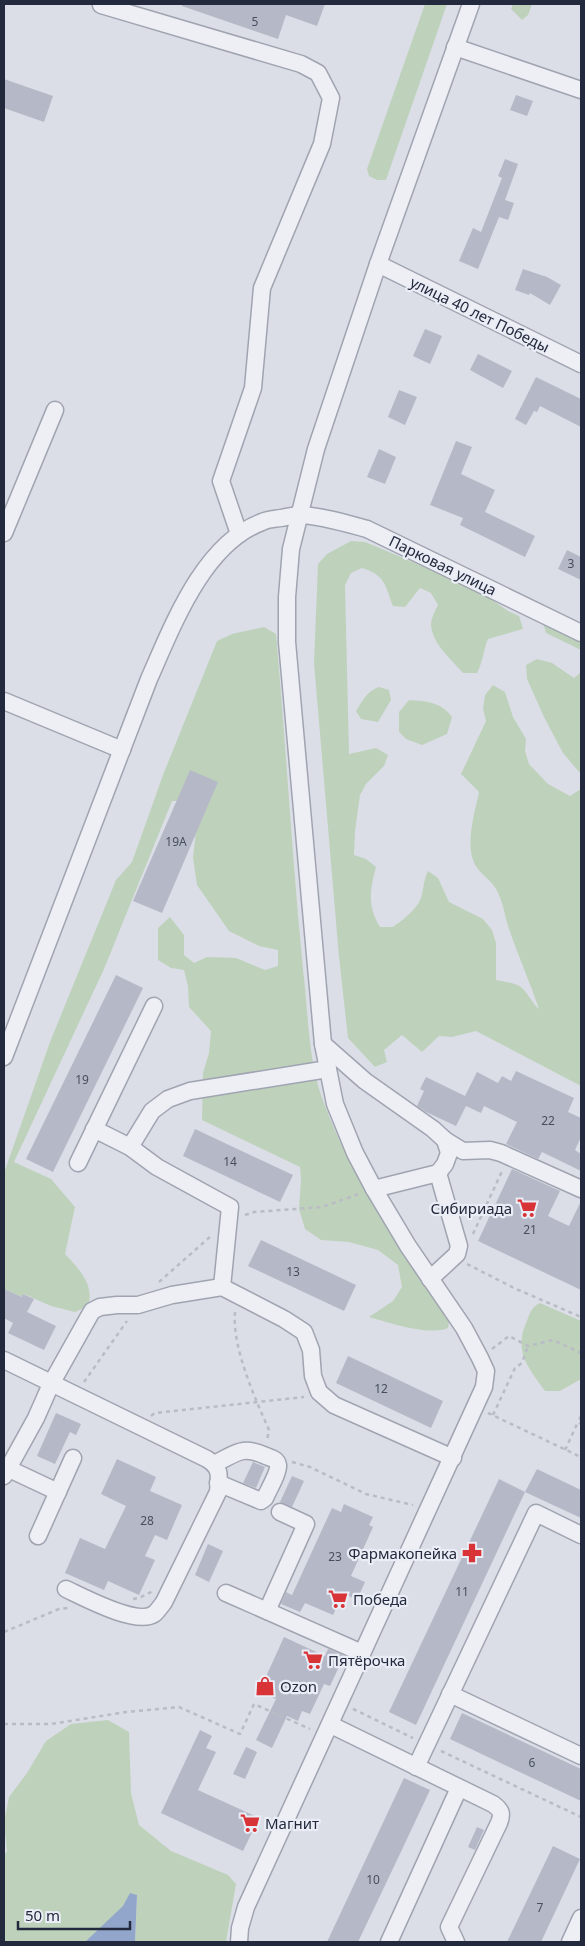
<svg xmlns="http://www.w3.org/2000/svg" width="585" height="1946" font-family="'Noto Sans',sans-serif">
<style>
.green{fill:#bed2bb}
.water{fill:#92a6cb}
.building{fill:#b5b9c7}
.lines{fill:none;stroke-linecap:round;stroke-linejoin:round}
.minor-casing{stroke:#a0a4b1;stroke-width:19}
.path{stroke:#b9bcc5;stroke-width:2.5;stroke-dasharray:4 4;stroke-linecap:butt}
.minor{stroke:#eeeff5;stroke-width:16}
.labels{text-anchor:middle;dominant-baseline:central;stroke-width:4.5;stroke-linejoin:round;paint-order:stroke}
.number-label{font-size:12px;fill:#484e60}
.street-label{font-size:15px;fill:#242a3e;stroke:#eaedf5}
.poi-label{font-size:15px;fill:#242a3e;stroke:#eaedf5;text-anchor:start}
</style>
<rect width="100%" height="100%" fill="#dbdee7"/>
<g class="green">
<polygon points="425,4 447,4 386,180 377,180 369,176 367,169"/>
<polygon points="513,4 532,4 528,15 522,20 511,9"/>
<path d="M351,541L365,542L413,562L488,597L508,611L519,616L523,629L488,639C483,651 483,662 477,673H463C453,661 436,647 432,631C429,622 434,613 438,605L431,593L420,588L405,607L393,606C385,585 385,575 362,568L351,573L345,585L349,754L376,748L388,755L384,766L366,784L360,795L355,831L354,855L366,859L376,867C370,890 367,905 380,927H393C403,920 420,907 422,894C424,886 424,879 428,871L438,878L449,902L483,919L492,930L496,943V980C505,982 518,983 523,989C529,995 532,1003 539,1009C530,982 518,956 509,929C505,917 503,901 496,889C490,878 477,873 473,860C466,841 475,811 479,792L461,774L486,721L483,709L485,695L493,685L505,692L513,717L526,739L525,751L529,764L548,784L570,796L581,789V1086L476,1031L452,1037L439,1036L422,1052L402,1035L384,1050L387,1062L375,1067L348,1038L339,957L314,663L318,564L327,554Z"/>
<polygon points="543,623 581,636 581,650 546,633"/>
<path d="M264,627L276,634C286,745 292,857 303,969C308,1009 308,1057 321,1095C350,1177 401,1251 449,1322L448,1328C428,1336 390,1323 369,1317L393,1301L402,1287L398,1265L378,1250L349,1242L321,1240L305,1229L299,1209L301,1179L300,1167L202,1120L203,1073L209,1053L211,1031L189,1007L188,986L184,970L171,968L158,960V928L170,917L184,935V955L194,963L207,957L236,958L265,970L278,966V950L259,946L229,931L197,885L193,858L197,821L185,801H172L104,969L14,1162L51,1179L75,1207L65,1254C79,1269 95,1285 88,1306L75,1312L51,1306L24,1294L22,1297L4,1289V1173L50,1042L116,880L132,862L163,775L217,641L232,634Z"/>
<polygon points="537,659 552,663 574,678 581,672 581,779 580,773 563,753 544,717 527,679 526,665"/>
<path d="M379,687L389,690L391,700L378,722L361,719L356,711C363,700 367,691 379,687Z"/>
<path d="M409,700C426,701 441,702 452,717L447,734L422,745L406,739L399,732V712Z"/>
<path d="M540,1303L581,1321V1379L560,1391H545C528,1367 513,1351 527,1321C530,1312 532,1307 540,1303Z"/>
<polygon points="108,1720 129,1732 131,1793 139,1825 171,1851 228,1875 236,1884 226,1942 135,1942 137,1895 85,1942 4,1942 4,1856 7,1851 4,1822 9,1797 27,1773 46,1741 71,1724"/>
</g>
<polygon class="water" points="130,1893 137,1895 135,1942 85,1942 123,1906"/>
<g class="building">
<polygon points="182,4 325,4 317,26 286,15 278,39 182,6"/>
<polygon points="4,79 53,96 44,122 4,108"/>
<polygon points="516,95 533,101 527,116 510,110"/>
<polygon points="505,159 518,164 505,200 514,203 508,220 499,217 478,269 459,261 473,228 481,232 502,178 498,176"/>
<polygon points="523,269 547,277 561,285 550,305 530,293 529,295 515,290"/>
<polygon points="425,329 442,336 430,364 413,356"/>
<polygon points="478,354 512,371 503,388 470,370"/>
<polygon points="536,377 581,399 581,427 540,406 537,412 534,411 526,425 515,419"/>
<polygon points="399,390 417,397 405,425 388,417"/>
<polygon points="456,441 472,447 461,474 495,490 485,512 535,536 525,557 460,525 463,518 430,505"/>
<polygon points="379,449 396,457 385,484 367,477"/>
<polygon points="567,550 581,557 581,580 558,569"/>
<polygon points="190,770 218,782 162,913 133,901"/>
<polygon points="116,975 143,988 53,1172 26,1159"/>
<polygon points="516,1071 574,1098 568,1112 581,1118 581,1137 575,1150 581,1154 581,1171 542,1152 538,1159 506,1144 517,1122 484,1106 481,1113 466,1106 456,1126 426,1112 417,1106 424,1091 420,1089 426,1077 465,1096 477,1072 498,1083 502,1076 511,1081"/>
<polygon points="195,1129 293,1175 280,1202 183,1156"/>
<polygon points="512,1169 560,1191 548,1216 569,1226 581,1201 581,1290 478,1241"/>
<polygon points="261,1240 356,1285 344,1311 248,1266"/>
<polygon points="4,1289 22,1297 23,1294 34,1299 27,1312 56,1326 44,1350 8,1333 13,1323 4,1318"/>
<polygon points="348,1356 443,1401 431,1428 336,1383"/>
<polygon points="56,1413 81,1424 76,1435 70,1432 55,1464 37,1456"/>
<polygon points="117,1459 156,1477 150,1491 182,1505 167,1540 155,1535 145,1556 155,1560 139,1595 108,1581 104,1590 65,1573 80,1538 105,1549 126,1506 101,1494"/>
<polygon points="253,1462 265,1467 256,1488 243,1483"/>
<polygon points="537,1469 581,1490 581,1518 525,1492"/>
<polygon points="292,1476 304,1481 292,1507 280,1502"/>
<polygon points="499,1479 525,1492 416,1725 389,1712"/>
<polygon points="344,1504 373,1517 369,1525 373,1527 351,1576 365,1582 357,1600 343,1593 333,1615 305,1603 300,1612 281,1604 286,1592 292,1595 332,1508 341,1512"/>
<polygon points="208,1544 223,1551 209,1582 195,1575"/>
<polygon points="284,1637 325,1656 328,1649 344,1656 330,1686 324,1684 310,1714 302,1711 298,1721 287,1716 272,1748 256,1740 276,1699 259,1692"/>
<polygon points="462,1713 581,1769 581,1801 450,1739"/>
<polygon points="200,1730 212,1736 206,1748 216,1752 198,1790 259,1818 243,1851 161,1813"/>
<polygon points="246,1747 257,1752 245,1779 233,1774"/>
<polygon points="404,1778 430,1790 399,1856 358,1942 327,1942"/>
<polygon points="477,1827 484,1830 475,1850 468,1847"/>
<polygon points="553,1846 580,1859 541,1942 507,1942"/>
</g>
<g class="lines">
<defs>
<g id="minor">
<polyline points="101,5 301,64 318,73 331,98 322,144 262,288 253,388 221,481 239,534"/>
<polyline points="455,47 581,90"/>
<polyline points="378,264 581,364"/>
<polyline points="4,533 55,410"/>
<polyline points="4,701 122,750"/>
<polyline points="323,1044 365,1081 433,1129 445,1140 449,1153 445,1164 438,1173 374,1189"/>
<path d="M4,1057L149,679C173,625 203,544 262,522C268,519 275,519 281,518C287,517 294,515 300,515C322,516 345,523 367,529L581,633"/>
<polyline points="94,1129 130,1147 157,1167 230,1207 222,1287 284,1319 304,1332 311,1350 313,1376 319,1392 334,1405 453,1458"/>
<polyline points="445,1140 463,1151 490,1150 501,1153 581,1189"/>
<polyline points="130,1147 152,1111 168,1099 190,1091 328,1069"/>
<polyline points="78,1163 154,1006"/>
<polyline points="430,1279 457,1254 459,1246 438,1173"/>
<path d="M4,1360L207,1459C222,1468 219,1477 218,1492L164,1602C161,1606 157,1612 154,1614C137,1626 83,1597 66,1589"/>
<path d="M214,1464C237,1453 242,1445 266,1456C271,1458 277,1459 278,1465C279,1472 268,1491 265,1498L261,1501L218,1483"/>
<polyline points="7,1468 58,1492"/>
<polyline points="4,1476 36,1418 51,1384 92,1311 100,1307 117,1305 138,1305 172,1295 222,1287"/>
<polyline points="38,1536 73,1458"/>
<polyline points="226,1593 362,1653"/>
<polyline points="267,1611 306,1524 280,1512"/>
<polyline points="450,1694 581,1756"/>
<path d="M331,1725L493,1804C501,1810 503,1813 499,1823L449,1927L456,1942"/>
<polyline points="416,1767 536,1513 581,1535"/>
<polyline points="239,1942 240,1928 246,1907 484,1387 486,1371 480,1358 464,1328 408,1246 374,1189 355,1153 335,1104 323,1044 287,642 287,597 291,549 316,449 378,264 471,4"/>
<polyline points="389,1942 459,1788"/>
<polyline points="570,1942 581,1918"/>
</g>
</defs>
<use href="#minor" class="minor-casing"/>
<g class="path">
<polyline points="245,1215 254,1212 322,1207 359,1194"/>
<polyline points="473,1234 503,1169"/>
<polyline points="467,1264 514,1288 581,1317"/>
<polyline points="159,1282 211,1236"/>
<path d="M235,1312C232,1348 255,1398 269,1430L267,1441"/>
<polyline points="492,1349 509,1336 528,1346 553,1340 581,1353"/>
<polyline points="84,1382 127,1321"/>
<polyline points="488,1413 581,1457"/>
<polyline points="493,1415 515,1368 522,1363 528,1346"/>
<polyline points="151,1416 155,1413 304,1397"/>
<polyline points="581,1416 578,1422 581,1424"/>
<polyline points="565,1450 578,1422"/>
<polyline points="292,1462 310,1467 366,1494 413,1505"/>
<polyline points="133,1599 139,1598 153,1591"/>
<polyline points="4,1632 59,1609 68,1608"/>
<polyline points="353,1709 413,1738"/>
<polyline points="4,1724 51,1724 126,1712 179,1707 240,1734 254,1704 310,1729"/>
<polyline points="441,1751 581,1817"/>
</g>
<use href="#minor" class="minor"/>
</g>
<defs>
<symbol id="supermarket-bare" viewBox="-9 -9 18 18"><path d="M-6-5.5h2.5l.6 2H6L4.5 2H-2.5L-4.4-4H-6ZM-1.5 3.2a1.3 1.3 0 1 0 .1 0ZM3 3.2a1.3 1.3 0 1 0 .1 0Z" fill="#d83437" stroke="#eaedf5" stroke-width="2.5" paint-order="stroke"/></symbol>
<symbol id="pharmacy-bare" viewBox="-9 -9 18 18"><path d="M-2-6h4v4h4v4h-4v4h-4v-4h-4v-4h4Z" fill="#d83437" stroke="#eaedf5" stroke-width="2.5" paint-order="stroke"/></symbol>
<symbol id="shop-bare" viewBox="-9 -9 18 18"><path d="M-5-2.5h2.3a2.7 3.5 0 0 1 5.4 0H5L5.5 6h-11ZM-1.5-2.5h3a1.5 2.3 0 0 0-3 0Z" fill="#d83437" stroke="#eaedf5" stroke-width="2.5" paint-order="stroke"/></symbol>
</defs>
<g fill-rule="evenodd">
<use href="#supermarket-bare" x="513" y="1194" width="28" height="28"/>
<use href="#pharmacy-bare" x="458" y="1539" width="28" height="28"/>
<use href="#supermarket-bare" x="324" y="1585" width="28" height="28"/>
<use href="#supermarket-bare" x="299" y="1646" width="28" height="28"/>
<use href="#shop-bare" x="251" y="1672" width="28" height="28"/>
<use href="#supermarket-bare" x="236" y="1809" width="28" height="28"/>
</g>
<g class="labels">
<g class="number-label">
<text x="255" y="21">5</text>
<text x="571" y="563">3</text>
<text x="176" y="841">19А</text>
<text x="82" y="1079">19</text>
<text x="548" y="1120">22</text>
<text x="230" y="1161">14</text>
<text x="530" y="1229">21</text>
<text x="293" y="1271">13</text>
<text x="381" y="1388">12</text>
<text x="147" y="1520">28</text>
<text x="335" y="1556">23</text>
<text x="462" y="1591">11</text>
<text x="532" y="1762">6</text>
<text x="373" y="1879">10</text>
<text x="540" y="1907">7</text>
</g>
<g class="street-label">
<text transform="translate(480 314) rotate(26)">улица 40 лет Победы</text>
<text transform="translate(443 565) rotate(26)">Парковая улица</text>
</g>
<g class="poi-label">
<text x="512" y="1208" text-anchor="end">Сибириада</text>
<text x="457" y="1553" text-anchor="end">Фармакопейка</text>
<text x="353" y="1599">Победа</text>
<text x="328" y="1660">Пятёрочка</text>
<text x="280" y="1686">Ozon</text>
<text x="265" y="1823">Магнит</text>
</g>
</g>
<rect width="585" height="1946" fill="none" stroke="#242a3e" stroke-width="10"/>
<path d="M18 1921v8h112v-8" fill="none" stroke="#242a3e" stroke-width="2.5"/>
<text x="25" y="1921" font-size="15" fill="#242a3e" stroke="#eaedf5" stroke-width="4" paint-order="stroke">50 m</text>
</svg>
